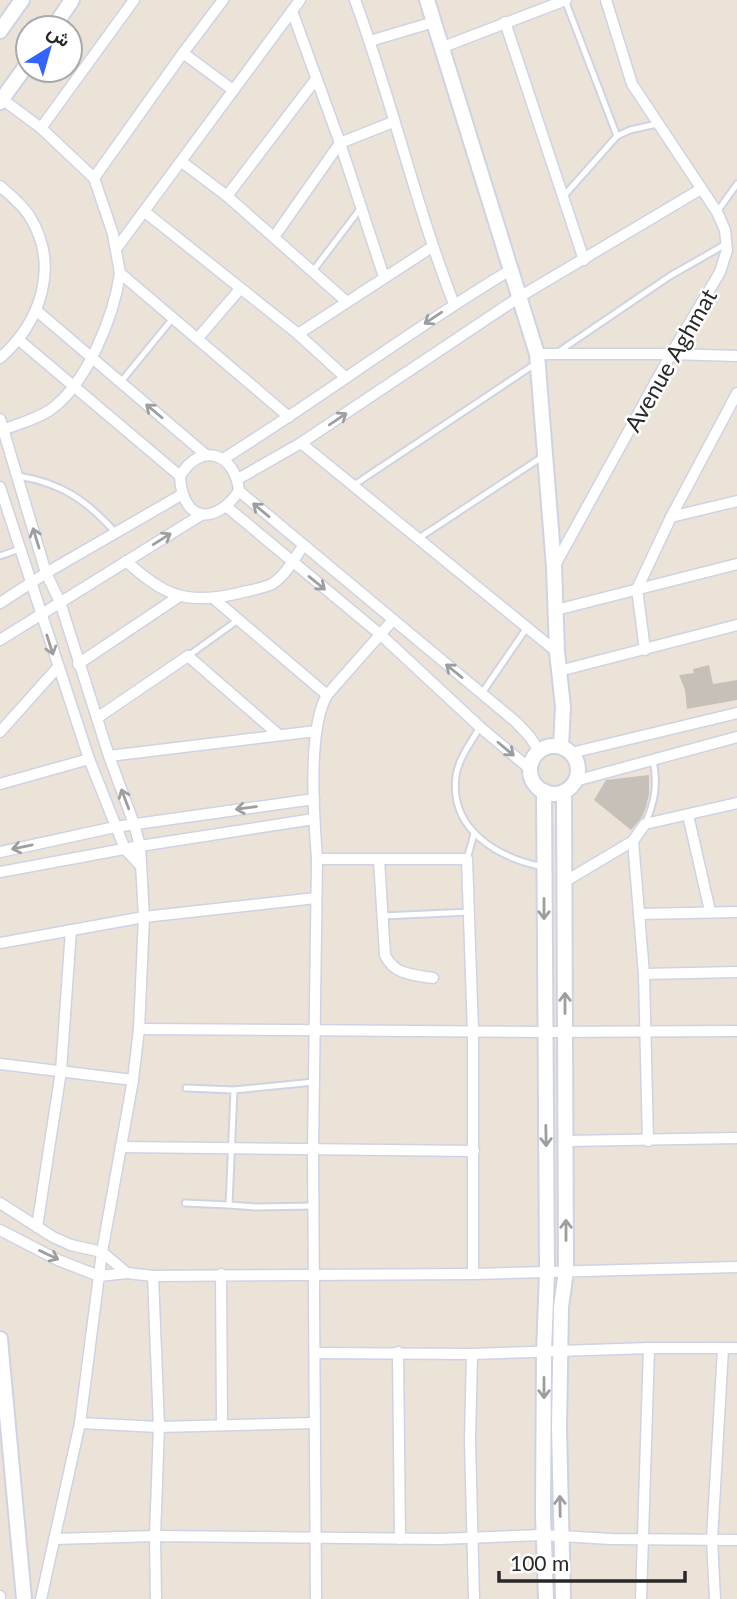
<svg xmlns="http://www.w3.org/2000/svg" width="737" height="1599" font-family="Lato,Vazirmatn,sans-serif">
<style>
.building{fill:#c7c0b8}
.lines{fill:none;stroke-linecap:round;stroke-linejoin:round}
.lane-casing{stroke:#ced3e3;stroke-width:9}
.street-casing{stroke:#ced3e3;stroke-width:13}
.secondary-casing{stroke:#ced3e3;stroke-width:18}
.lane{stroke:#fff;stroke-width:5}
.street{stroke:#fff;stroke-width:10}
.secondary{stroke:#fff;stroke-width:14}
.oneway{stroke:#9e9e9e}
.labels{text-anchor:middle;dominant-baseline:central;stroke-width:5;stroke-linejoin:round;paint-order:stroke}
.street-label{font-size:23px;fill:#282828;stroke:#fff}
</style>
<rect width="100%" height="100%" fill="#ece3d8"/>
<g class="building">
<polygon points="709,665 713,684 737,680 737,700 687,709 685,690 679,675 694,673 693,669"/>
<polygon points="649,775 649,794 646,807 642,817 631,830 594,800 606,780"/>
</g>
<g class="lines">
<defs>
<g id="lane">
<polyline points="617,136 630,130 657,124"/>
<polyline points="563,197 617,136 565,0"/>
<polyline points="717,212 737,184"/>
<polyline points="313,271 360,209"/>
<polyline points="558,352 670,276 726,244"/>
<polyline points="120,383 173,318"/>
<path d="M18,476C62,483 86,500 116,533"/>
<polyline points="354,485 535,364"/>
<polyline points="419,538 542,457"/>
<polyline points="0,556 20,549"/>
<polyline points="188,656 238,620"/>
<polyline points="482,693 526,629"/>
<path d="M480,727C472,741 458,759 456,776C449,830 498,858 544,867"/>
<path d="M645,824C655,802 658,784 653,760"/>
<polyline points="467,859 474,834"/>
<polyline points="382,916 470,912"/>
<polyline points="186,1088 234,1090"/>
<polyline points="185,1203 229,1205"/>
<polyline points="314,1206 256,1207 229,1205 234,1090 314,1082"/>
</g>
<g id="street">
<polyline points="134,0 41,128 94,178 113,234 120,273 289,417"/>
<path d="M355,0C392,100 415,204 454,304"/>
<polyline points="292,11 340,143 384,277"/>
<polyline points="505,22 584,260"/>
<polyline points="370,41 434,22"/>
<polyline points="443,47 566,0"/>
<polyline points="183,53 233,90"/>
<polyline points="2,99 41,128"/>
<polyline points="182,162 227,196 347,302"/>
<polyline points="94,178 183,53 223,0"/>
<path d="M0,186C10,195 23,205 30,217C60,266 41,322 0,358"/>
<polyline points="227,196 316,79"/>
<polyline points="145,212 298,334 345,377"/>
<polyline points="274,237 340,143 393,122"/>
<polyline points="116,249 300,0"/>
<polyline points="37,311 206,455"/>
<polyline points="298,334 432,247"/>
<polyline points="198,338 240,289"/>
<path d="M19,340L180,476C182,521 214,527 239,491C235,453 201,441 180,476"/>
<polyline points="537,354 671,354 737,356"/>
<polyline points="0,419 46,573 60,602 109,756 134,824 140,846 144,917 139,1029 133,1080 102,1252 80,1423 41,1599"/>
<path d="M0,431C17,424 35,420 50,410C87,384 114,316 120,273"/>
<polyline points="301,443 557,652"/>
<path d="M223,459C321,398 413,328 512,269"/>
<polyline points="238,479 301,443 521,296 701,189"/>
<polyline points="0,487 89,759 125,849 140,865"/>
<polyline points="239,491 516,722 530,737 539,751"/>
<polyline points="227,507 381,635 480,727 530,769"/>
<polyline points="671,517 737,501"/>
<path d="M126,561C163,595 185,605 235,594C246,591 261,589 272,584C285,576 295,558 303,546"/>
<polyline points="554,567 671,354 720,272 727,250 725,230 717,212 632,84 606,0"/>
<polyline points="213,598 327,695"/>
<polyline points="0,603 46,573 181,495"/>
<polyline points="556,610 737,564"/>
<polyline points="0,640 201,515"/>
<polyline points="645,650 637,589 671,517 737,393"/>
<polyline points="78,664 178,597"/>
<polyline points="559,671 737,625"/>
<polyline points="97,718 188,656 279,735"/>
<polyline points="0,732 58,667"/>
<polyline points="571,753 737,713"/>
<polyline points="109,756 316,731"/>
<polyline points="575,781 737,737"/>
<polyline points="0,784 89,759"/>
<polyline points="688,815 710,911"/>
<polyline points="633,841 644,974 648,1141"/>
<polyline points="0,852 115,827 314,799"/>
<polyline points="317,859 467,859 473,1032 473,1274"/>
<path d="M379,860L385,955C394,975 414,975 433,978"/>
<polyline points="0,872 140,846 314,819"/>
<polyline points="564,882 633,841 645,824 737,803"/>
<polyline points="639,914 737,912"/>
<polyline points="0,943 144,917 316,898"/>
<polyline points="644,974 737,972"/>
<polyline points="139,1029 545,1032 737,1031"/>
<polyline points="0,1064 133,1080"/>
<polyline points="566,1141 737,1138"/>
<polyline points="121,1147 474,1151"/>
<polyline points="0,1203 53,1237 71,1245 102,1252 127,1273"/>
<polyline points="37,1227 61,1071 71,930"/>
<polyline points="0,1230 58,1260 99,1276 127,1273 153,1276 473,1274 737,1267"/>
<polyline points="221,1274 222,1425"/>
<polyline points="153,1276 159,1427 155,1536 156,1599"/>
<polyline points="398,1352 400,1539"/>
<polyline points="315,1353 472,1354 649,1348 737,1348"/>
<polyline points="472,1354 470,1440 474,1599"/>
<polyline points="80,1423 159,1427 314,1423"/>
<polyline points="54,1539 155,1536 440,1539 543,1535 611,1539 737,1540"/>
<polyline points="0,1596 0,1599"/>
<path d="M316,1599L313,1150L317,859C314,818 307,730 327,695L393,620"/>
<polyline points="641,1599 649,1348"/>
<polyline points="715,1599 712,1539 723,1349"/>
</g>
<g id="secondary">
<polyline points="427,0 537,354 554,567 557,652 563,707 561,746"/>
<polyline points="53,28 72,0"/>
<polyline points="0,31 22,0"/>
<polyline points="0,102 28,63"/>
<circle cx="554" cy="770" r="24"/>
<polyline points="544,791 547,1272 544,1353 543,1514 546,1599"/>
<polyline points="0,1339 24,1599"/>
<polyline points="563,1599 559,1427 561,1307 566,1271 564,792"/>
</g>
</defs>
<use href="#lane" class="lane-casing"/>
<use href="#street" class="street-casing"/>
<use href="#secondary" class="secondary-casing"/>
<use href="#lane" class="lane"/>
<use href="#street" class="street"/>
<use href="#secondary" class="secondary"/>
</g>
<defs><path id="oneway-shaft" d="M-6 0H5M1.5-3L5.5 0L1.5 3" fill="none" stroke-width="1.6" stroke-linecap="round" stroke-linejoin="round" transform="scale(1.75)"/></defs>
<g class="oneway">
<use href="#oneway-shaft" transform="translate(433 318) rotate(146)"/>
<use href="#oneway-shaft" transform="translate(154 411) rotate(-140)"/>
<use href="#oneway-shaft" transform="translate(338 419) rotate(-34)"/>
<use href="#oneway-shaft" transform="translate(261 510) rotate(-140)"/>
<use href="#oneway-shaft" transform="translate(36 538) rotate(-107)"/>
<use href="#oneway-shaft" transform="translate(162 539) rotate(-32)"/>
<use href="#oneway-shaft" transform="translate(317 583) rotate(39)"/>
<use href="#oneway-shaft" transform="translate(50 645) rotate(72)"/>
<use href="#oneway-shaft" transform="translate(454 671) rotate(-141)"/>
<use href="#oneway-shaft" transform="translate(506 749) rotate(40)"/>
<use href="#oneway-shaft" transform="translate(125 799) rotate(-111)"/>
<use href="#oneway-shaft" transform="translate(246 808) rotate(172)"/>
<use href="#oneway-shaft" transform="translate(22 847) rotate(168)"/>
<use href="#oneway-shaft" transform="translate(544 909) rotate(90)"/>
<use href="#oneway-shaft" transform="translate(565 1003) rotate(-90)"/>
<use href="#oneway-shaft" transform="translate(546 1136) rotate(89)"/>
<use href="#oneway-shaft" transform="translate(566 1230) rotate(-90)"/>
<use href="#oneway-shaft" transform="translate(49 1255) rotate(25)"/>
<use href="#oneway-shaft" transform="translate(544 1388) rotate(90)"/>
<use href="#oneway-shaft" transform="translate(560 1506) rotate(-91)"/>
</g>
<g class="labels">
<g class="street-label">
<text transform="translate(670 360) rotate(-60)">Avenue Aghmat</text>
</g>
</g>
<g transform="translate(49 49) rotate(37)"><circle r="33" fill="#ffffff" stroke="#a9a9a9" stroke-width="2"/>
<path d="M0-5L12 26L0 18L-12 26Z" fill="#3362ff"/>
<text y="-10" font-size="19" font-weight="bold" text-anchor="middle" fill="#282828">ش</text>
</g>
<path d="M499 1571v10h186v-10" fill="none" stroke="#282828" stroke-width="3.5"/>
<text x="510" y="1571" font-size="21" fill="#282828" stroke="#ffffff" stroke-width="5" paint-order="stroke">100 m</text>
</svg>
